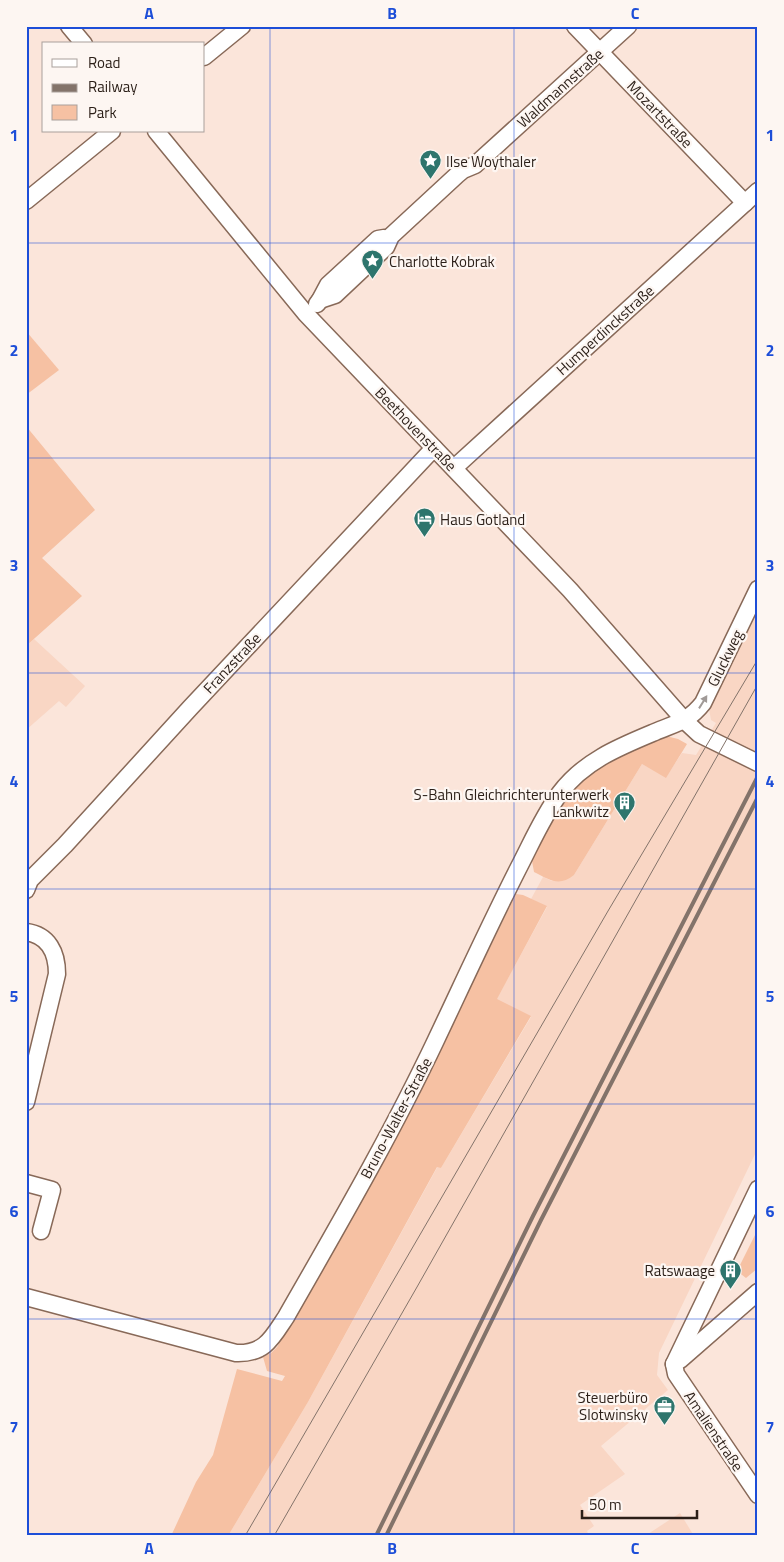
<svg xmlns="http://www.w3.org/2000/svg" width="784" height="1562" font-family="'Titillium Web',sans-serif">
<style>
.built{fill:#f9d6c4}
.green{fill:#f6c1a3}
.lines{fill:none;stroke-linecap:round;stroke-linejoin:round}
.street-casing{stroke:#886958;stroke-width:19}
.street{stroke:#fff;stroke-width:16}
.tram{stroke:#83736a;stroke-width:1}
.rail{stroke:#83736a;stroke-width:4}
.oneway{fill:#a09a97}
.grid{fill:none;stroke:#1d4ed8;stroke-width:1;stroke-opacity:0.55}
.labels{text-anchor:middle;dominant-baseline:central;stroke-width:4.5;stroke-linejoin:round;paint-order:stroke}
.street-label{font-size:15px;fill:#2b1f18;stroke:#fdf6f2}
.poi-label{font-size:15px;fill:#2b1f18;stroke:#fdf6f2;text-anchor:start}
.neatline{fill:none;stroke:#1d4ed8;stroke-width:2}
.grid-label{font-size:16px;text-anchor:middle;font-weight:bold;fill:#1d4ed8}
</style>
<rect width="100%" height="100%" fill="#fbe5da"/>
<g class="built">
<polygon points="758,611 758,1148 659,1353 657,1375 668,1390 601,1446 625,1474 580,1505 594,1526 587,1531 589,1536 228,1536 308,1402 438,1166 441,1168 531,1017 496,1000 547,907 531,899 543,877 552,881 574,875 642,764 666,777 682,753 696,755 716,723 711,720 709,709"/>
<polygon points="34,639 85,686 66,707 59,701 26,730 26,646"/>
<polygon points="680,1513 694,1536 645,1536"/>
</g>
<g class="green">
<polygon points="26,331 59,370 26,395"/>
<polygon points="26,426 95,510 42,558 82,596 26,646"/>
<path d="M666,736L678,739L687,744L666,778L642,764L574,875C559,887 550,880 534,872L532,861L552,818L572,788L600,763Z"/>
<polygon points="516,894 523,895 547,906 497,999 531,1016 441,1168 437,1167 308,1402 228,1536 171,1536 196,1482 213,1455 237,1369 282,1381 285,1376 267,1371 263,1357 271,1353 277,1347 404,1123"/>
<polygon points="758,1229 758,1268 746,1278 737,1271"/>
</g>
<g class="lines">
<defs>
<g id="street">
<polyline points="69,26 84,44"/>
<polyline points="575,26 745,203"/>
<polyline points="204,57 242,26"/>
<polyline points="156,131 306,314 570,590 685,721 699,734 758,763"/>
<polyline points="26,201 112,131"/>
<polyline points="320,300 335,295 386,247 391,236 457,175 463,170 475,165 628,26"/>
<polyline points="317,304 320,300 328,285 378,239 384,238"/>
<polyline points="454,468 758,191"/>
<polyline points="26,890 30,880 65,845 190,708 434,448"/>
<path d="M26,932C49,935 57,953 57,974L26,1102"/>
<polyline points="26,1183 52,1190 41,1231"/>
<path d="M26,1297L236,1353C265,1354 272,1338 286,1317C338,1226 391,1135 436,1040C463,983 490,924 519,867C532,842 543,816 560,793C584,761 619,747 655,732C676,723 688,722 703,703L758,589"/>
<polyline points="680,1360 758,1292"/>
<polyline points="674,1364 758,1189"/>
<polyline points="674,1364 676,1374 758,1495"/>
</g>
</defs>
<use href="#street" class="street-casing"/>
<use href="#street" class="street"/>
<g class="tram">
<polyline points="245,1536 608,911 758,659"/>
<polyline points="274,1536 417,1287 758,684"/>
</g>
<g class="rail">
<polyline points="376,1536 533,1216 758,776"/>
<polyline points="386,1536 541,1220 758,797"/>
</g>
</g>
<defs><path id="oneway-solid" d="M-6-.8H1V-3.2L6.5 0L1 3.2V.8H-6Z" transform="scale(1.25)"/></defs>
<use class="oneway" href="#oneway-solid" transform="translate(703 702) rotate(-58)"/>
<path class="grid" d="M270,26V1536M514,26V1536M26,243H758M26,458H758M26,673H758M26,889H758M26,1104H758M26,1319H758"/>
<defs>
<symbol id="sight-pin" viewBox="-11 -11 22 30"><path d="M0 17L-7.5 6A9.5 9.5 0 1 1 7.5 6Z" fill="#2e756d" stroke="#fdf6f2"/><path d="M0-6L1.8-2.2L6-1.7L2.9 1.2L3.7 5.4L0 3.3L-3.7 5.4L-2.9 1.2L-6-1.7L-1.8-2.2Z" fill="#fff"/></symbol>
<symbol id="hotel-pin" viewBox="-11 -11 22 30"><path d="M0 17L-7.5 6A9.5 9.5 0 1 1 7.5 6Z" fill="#2e756d" stroke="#fdf6f2"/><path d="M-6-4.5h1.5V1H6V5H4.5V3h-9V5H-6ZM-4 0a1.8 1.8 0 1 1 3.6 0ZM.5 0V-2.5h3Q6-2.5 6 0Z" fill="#fff"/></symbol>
<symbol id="building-pin" viewBox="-11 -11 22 30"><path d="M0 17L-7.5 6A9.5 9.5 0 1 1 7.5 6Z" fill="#2e756d" stroke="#fdf6f2"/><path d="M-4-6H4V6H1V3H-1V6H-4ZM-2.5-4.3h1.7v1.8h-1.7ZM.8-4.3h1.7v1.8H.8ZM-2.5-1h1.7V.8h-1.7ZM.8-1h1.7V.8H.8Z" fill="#fff"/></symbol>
<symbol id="office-pin" viewBox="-11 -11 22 30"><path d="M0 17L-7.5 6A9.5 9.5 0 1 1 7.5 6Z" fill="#2e756d" stroke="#fdf6f2"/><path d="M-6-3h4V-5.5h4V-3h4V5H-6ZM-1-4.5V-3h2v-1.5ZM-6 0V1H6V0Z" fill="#fff"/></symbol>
</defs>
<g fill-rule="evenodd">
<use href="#sight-pin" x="418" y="148" width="25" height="34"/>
<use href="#sight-pin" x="360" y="248" width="25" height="34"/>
<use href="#hotel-pin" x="412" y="506" width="25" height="34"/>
<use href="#building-pin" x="612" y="790" width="25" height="34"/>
<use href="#building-pin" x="718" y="1258" width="25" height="34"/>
<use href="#office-pin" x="652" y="1394" width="25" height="34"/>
</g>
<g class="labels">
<g class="street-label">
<text transform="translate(560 88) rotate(-42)">Waldmannstraße</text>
<text transform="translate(660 114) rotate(46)">Mozartstraße</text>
<text transform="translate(605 330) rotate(-42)">Humperdinckstraße</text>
<text transform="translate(416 429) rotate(46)">Beethovenstraße</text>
<text transform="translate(725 658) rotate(-64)">Gluckweg</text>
<text transform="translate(232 663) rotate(-47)">Franzstraße</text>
<text transform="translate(396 1118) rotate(-62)">Bruno-Walter-Straße</text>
<text transform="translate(714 1431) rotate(56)">Amalienstraße</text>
</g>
<g class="poi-label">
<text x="446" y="161">Ilse Woythaler</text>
<text x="389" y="261">Charlotte Kobrak</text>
<text x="440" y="519">Haus Gotland</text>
<text x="609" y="794" text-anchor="end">S-Bahn Gleichrichterunterwerk<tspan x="609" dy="17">Lankwitz</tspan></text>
<text x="715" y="1270" text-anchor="end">Ratswaage</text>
<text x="648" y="1397" text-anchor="end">Steuerbüro<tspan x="648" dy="17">Slotwinsky</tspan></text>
</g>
</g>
<rect width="784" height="1562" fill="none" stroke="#fdf6f2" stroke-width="55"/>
<rect x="42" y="42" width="162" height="90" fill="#fdf6f2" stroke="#a9a09b"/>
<rect x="52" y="59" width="25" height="8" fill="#ffffff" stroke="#a9a09b"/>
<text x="88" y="68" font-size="15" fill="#2b1f18">Road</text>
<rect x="52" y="84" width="25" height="8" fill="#83736a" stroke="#a9a09b"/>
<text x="88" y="92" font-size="15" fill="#2b1f18">Railway</text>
<rect x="52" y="105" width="25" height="15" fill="#f6c1a3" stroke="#a9a09b"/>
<text x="88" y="118" font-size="15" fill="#2b1f18">Park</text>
<path d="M582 1510v8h115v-8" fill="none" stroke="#2b1f18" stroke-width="2.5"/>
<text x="589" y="1510" font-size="15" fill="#2b1f18" stroke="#fdf6f2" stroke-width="4" paint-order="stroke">50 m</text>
<rect x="28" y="28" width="728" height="1506" class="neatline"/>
<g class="grid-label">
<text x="149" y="19">A</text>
<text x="392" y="19">B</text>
<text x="635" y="19">C</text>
<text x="14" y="141">1</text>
<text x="770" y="141">1</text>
<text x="14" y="356">2</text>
<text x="770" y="356">2</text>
<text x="14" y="571">3</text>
<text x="770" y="571">3</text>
<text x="14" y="787">4</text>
<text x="770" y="787">4</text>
<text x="14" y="1002">5</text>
<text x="770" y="1002">5</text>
<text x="14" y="1217">6</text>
<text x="770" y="1217">6</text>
<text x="14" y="1433">7</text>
<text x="770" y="1433">7</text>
<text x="149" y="1554">A</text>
<text x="392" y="1554">B</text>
<text x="635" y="1554">C</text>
</g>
</svg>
